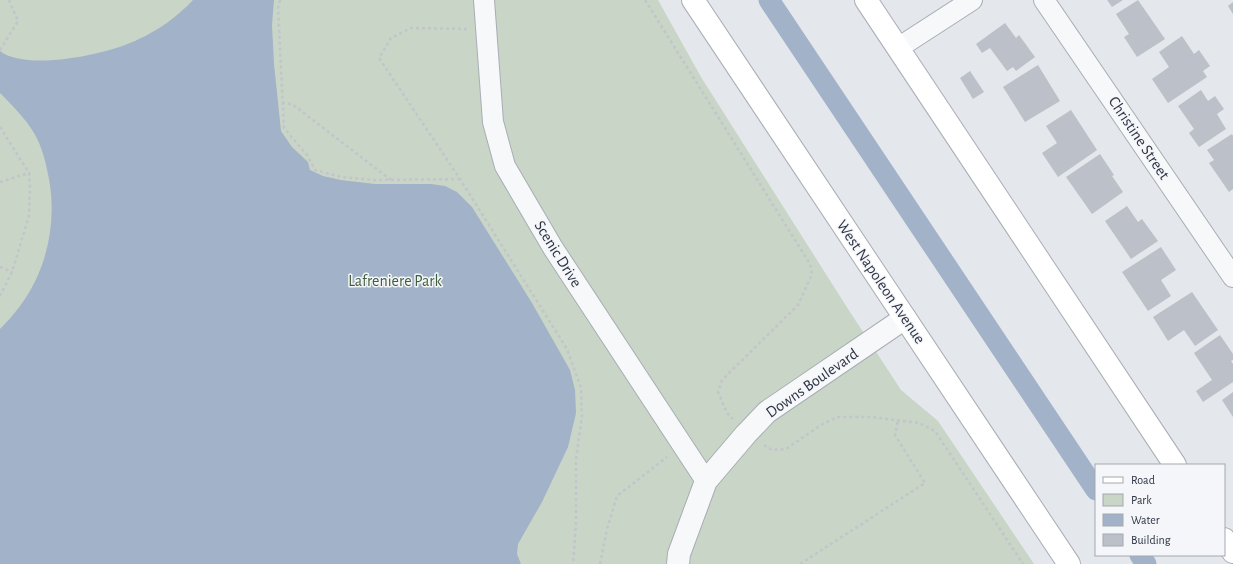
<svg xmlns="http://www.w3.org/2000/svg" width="1233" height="564" font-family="'Alegreya Sans',sans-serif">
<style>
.green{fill:#c9d5c6}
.water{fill:#a2b2c9}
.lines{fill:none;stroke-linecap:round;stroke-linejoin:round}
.canal{stroke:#a2b2c9;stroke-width:21}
.building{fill:#bcc0c8}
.minor-casing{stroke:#a9adb5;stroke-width:22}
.tertiary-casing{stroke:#a9adb5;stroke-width:24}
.secondary-casing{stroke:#a9adb5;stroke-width:24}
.path{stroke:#c2c5ca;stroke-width:2.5;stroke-dasharray:3 3;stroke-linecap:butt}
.minor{stroke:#f7f8fa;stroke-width:20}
.tertiary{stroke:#f7f8fa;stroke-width:22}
.secondary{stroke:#fff;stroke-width:22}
.labels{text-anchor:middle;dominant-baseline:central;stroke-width:3;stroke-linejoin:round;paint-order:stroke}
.street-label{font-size:16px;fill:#2d3343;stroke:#f4f6f9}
.park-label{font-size:16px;fill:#3f5e3b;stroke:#f4f6f9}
</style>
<rect width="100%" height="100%" fill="#e4e7eb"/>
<polygon class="green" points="0,0 658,0 701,77 848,309 901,390 938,421 1034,564 0,564"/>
<path class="water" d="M193,0H274L272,25L274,64L281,131L292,147L308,162L310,170L323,176L341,180L375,184H431L445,186L457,192L472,207L532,303L570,370L575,390L576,413L568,447L542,502L518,544L517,554L521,564H0V329C7,322 14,314 20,306C47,270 57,223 49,179C46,163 42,146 34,133C25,118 12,105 0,93V51C27,72 110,54 139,39C159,30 178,16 193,0Z"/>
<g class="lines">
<g class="canal">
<polyline points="769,0 1096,490"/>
<polyline points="1140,555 1146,564"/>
</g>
</g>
<g class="building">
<polygon points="1107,0 1123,0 1112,7"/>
<polygon points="1138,0 1165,39 1137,57 1124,37 1129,34 1116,14"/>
<polygon points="1233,2 1233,14 1228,6"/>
<polygon points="1005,23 1016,38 1019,35 1035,57 1016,71 1013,67 1007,71 990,48 982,53 976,44"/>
<polygon points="1182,36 1194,54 1199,50 1210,66 1203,71 1207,77 1168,103 1152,79 1169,67 1159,52"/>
<polygon points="1038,65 1060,101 1025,122 1003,87"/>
<polygon points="970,71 984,92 973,99 960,78"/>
<polygon points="1201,90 1208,101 1215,96 1224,109 1217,114 1226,129 1199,147 1189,133 1194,129 1178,106"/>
<polygon points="1071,110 1097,150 1058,177 1042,153 1057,143 1046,126"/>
<polygon points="1232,134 1233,136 1233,189 1229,192 1209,163 1214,160 1207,150"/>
<polygon points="1100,154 1114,175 1112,176 1123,192 1092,214 1066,177"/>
<polygon points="1127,206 1138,222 1142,219 1158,241 1131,259 1105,221"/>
<polygon points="1161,247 1176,270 1161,280 1171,296 1148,311 1122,272"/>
<polygon points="1192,292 1218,330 1195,346 1184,330 1168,341 1153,317"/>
<polygon points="1220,335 1233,354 1233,360 1231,361 1233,364 1233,382 1203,402 1196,391 1212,380 1194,353"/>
<polygon points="1233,392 1233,417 1222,400"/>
</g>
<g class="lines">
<defs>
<g id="minor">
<polyline points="484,0 493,122 505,166 553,248 706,481"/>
<polyline points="1044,0 1233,277"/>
<polyline points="898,48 972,0"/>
</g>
<polyline id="tertiary" points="678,564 679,554 706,481 746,434 767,412 905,318"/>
<g id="secondary">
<polyline points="693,0 1069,564"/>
<polyline points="866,0 1175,465"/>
<polyline points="1224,539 1233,552"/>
</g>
</defs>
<use href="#minor" class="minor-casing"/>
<use href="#tertiary" class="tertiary-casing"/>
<use href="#secondary" class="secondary-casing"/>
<g class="path">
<polyline points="280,0 278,8 284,128 307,155 315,170 341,177 374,180 460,179"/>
<polyline points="645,0 810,264 812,274 798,305 722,380 718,392 727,413 733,419"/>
<polyline points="467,29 411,28 391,38 379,58 460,179 567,349 581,388 582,416 576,459 576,523 573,564"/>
<polyline points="0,50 18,21 9,0"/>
<polyline points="282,103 292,104 391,180"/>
<polyline points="0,127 29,173"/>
<polyline points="0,182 29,173 30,188 29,216 12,272 0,296"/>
<polyline points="0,267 12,272"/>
<polyline points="764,445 772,450 786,449 821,425 837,417 872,417 919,423 935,431 1023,564"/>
<polyline points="600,564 607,529 617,496 667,457"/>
<polyline points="800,564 925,483 895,435 898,420"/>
</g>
<use href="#minor" class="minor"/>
<use href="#tertiary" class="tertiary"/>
<use href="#secondary" class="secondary"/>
</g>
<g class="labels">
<g class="street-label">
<text transform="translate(1139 138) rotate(56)">Christine Street</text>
<text transform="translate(558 254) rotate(58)">Scenic Drive</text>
<text transform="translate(881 282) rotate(56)">West Napoleon Avenue</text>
<text transform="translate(812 383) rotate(-35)">Downs Boulevard</text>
</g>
<g class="park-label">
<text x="395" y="281">Lafreniere Park</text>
</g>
</g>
<rect x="1095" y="464" width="130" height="92" fill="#f4f6f9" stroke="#a4a8b0"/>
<rect x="1103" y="477" width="20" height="6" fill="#ffffff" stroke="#a4a8b0"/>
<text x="1131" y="484" font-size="12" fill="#2d3343">Road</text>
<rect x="1103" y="494" width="20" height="12" fill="#c9d5c6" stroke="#a4a8b0"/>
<text x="1131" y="504" font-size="12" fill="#2d3343">Park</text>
<rect x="1103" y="514" width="20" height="12" fill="#a2b2c9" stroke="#a4a8b0"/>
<text x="1131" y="524" font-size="12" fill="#2d3343">Water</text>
<rect x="1103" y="534" width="20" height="12" fill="#bcc0c8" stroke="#a4a8b0"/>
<text x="1131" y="544" font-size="12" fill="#2d3343">Building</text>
</svg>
